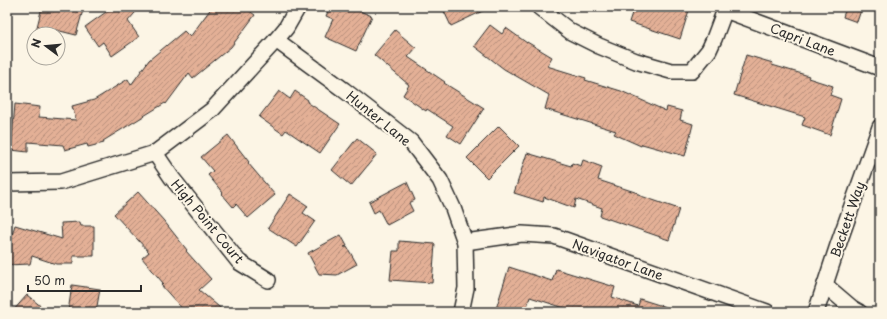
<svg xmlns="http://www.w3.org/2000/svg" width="887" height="319" font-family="'Playpen Sans',sans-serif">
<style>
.building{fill:url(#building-hatch);stroke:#2b2b2b}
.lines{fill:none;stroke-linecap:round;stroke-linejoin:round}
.minor-casing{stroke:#2b2b2b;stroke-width:18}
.minor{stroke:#fcf5e5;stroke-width:15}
.labels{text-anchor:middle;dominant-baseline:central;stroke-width:4;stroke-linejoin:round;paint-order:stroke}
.street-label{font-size:13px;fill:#2b2b2b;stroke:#fcf5e5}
</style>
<defs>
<pattern id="building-hatch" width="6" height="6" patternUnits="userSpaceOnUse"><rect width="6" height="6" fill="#e3b096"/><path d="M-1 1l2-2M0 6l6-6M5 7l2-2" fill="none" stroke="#b88f7b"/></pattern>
</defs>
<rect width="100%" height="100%" fill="#fcf5e5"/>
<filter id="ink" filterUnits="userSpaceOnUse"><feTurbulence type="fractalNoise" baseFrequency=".025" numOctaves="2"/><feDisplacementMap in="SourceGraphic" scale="8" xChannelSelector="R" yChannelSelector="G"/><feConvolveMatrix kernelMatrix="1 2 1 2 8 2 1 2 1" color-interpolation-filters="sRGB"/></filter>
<g filter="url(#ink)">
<g class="building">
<polygon points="42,7 72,7 83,10 76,35 56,30 55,34 46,34 36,31"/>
<polygon points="113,7 140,7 128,21 139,37 112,56 103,42 98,46 85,27"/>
<polygon points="212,7 244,7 255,15 231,47 193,78 189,73 166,104 165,103 103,141 104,143 88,147 87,144 65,150 63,145 28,142 28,152 11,150 15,104 40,107 39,117 76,120 72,106 94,100 128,79 131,85 149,60 184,31 190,37"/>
<polygon points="330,7 350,7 372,16 356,51 325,37 333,19 326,16"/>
<polygon points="442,7 491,7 451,26"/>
<polygon points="634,7 690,7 680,39 629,22"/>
<polygon points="846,7 862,7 857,22 843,17"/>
<polygon points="490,25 502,34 506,28 527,43 527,42 552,57 547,66 586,78 585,80 621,91 666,111 667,107 682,111 680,120 693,124 685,156 642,144 641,146 614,134 616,131 545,109 549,95 504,69 474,46"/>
<polygon points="395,30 416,48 408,57 445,82 444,83 484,108 461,144 447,135 453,126 427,109 426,111 403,95 409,85 374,55"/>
<polygon points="746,55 773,63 772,65 809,76 808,78 833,86 830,95 841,99 830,135 802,125 805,117 734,95"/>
<polygon points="279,91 290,99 295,91 308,100 307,102 340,124 320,153 286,130 283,134 259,117"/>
<polygon points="499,126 519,146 487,178 467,158"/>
<polygon points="228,135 249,162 248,163 275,195 248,218 236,204 233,207 222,194 223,193 208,175 213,171 201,157"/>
<polygon points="357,138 377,154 351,186 332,170"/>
<polygon points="527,153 571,166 572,163 581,166 583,160 602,167 598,180 638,193 638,195 679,209 669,240 600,216 602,208 576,199 574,208 544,197 543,202 514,193"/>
<polygon points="407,182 415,200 409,203 413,211 387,225 379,210 374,213 369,202"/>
<polygon points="138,192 164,221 187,250 186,251 211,279 199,290 225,312 185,312 161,285 163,283 142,258 149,252 114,214"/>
<polygon points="290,194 308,206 303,213 315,221 297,247 268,228"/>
<polygon points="80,222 81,226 94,226 94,256 73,256 73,264 56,264 32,256 30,264 7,265 7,251 15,225 62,239 61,223"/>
<polygon points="341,235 347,246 344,247 347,247 357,264 337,275 319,274 308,253"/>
<polygon points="399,241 435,244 432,283 390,280 393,251 399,251"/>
<polygon points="509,267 552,281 556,269 615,287 612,297 638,306 640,299 672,309 672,312 577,312 530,297 526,310 516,307 515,312 495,312"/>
<polygon points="72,285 100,289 96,312 68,312"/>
<polygon points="27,295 48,312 12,312"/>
</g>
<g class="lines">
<defs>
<g id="minor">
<polyline points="539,7 571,32 599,46 636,61 671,71 692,71 709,50 714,39 726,7"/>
<polyline points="725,10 880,68"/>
<polyline points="276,40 344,90 411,142 440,180 453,208 465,242 466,288 461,312"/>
<polyline points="155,153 172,178 239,262 268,280"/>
<polyline points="7,183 61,182 155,153 212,110 276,40 286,28 298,7"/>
<polyline points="465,242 522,234 554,236 767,312"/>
<polyline points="825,285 852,308 859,312"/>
<polyline points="816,312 838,245 880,127"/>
</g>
</defs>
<use href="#minor" class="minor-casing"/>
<use href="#minor" class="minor"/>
</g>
</g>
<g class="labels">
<g class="street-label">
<text transform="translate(803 39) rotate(21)">Capri Lane</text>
<text transform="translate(379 118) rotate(39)">Hunter Lane</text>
<text transform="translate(847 219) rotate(-71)">Beckett Way</text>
<text transform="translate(208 221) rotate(50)">High Point Court</text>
<text transform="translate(618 259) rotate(20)">Navigator Lane</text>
</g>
</g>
<rect width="887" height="319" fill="none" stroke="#fcf5e5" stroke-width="24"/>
<rect x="12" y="12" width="863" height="295" fill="none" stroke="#2b2b2b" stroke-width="1.5" filter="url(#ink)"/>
<g transform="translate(46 46) rotate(286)"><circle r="19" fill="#fcf5e5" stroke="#a8a49b"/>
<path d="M0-3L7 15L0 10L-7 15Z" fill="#2b2b2b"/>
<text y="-6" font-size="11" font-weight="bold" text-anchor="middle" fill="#2b2b2b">N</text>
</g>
<path d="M28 285v6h113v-6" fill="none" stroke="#2b2b2b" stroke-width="2"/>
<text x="34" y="285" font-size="12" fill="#2b2b2b" stroke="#fcf5e5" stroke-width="3" paint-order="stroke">50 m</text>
</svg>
